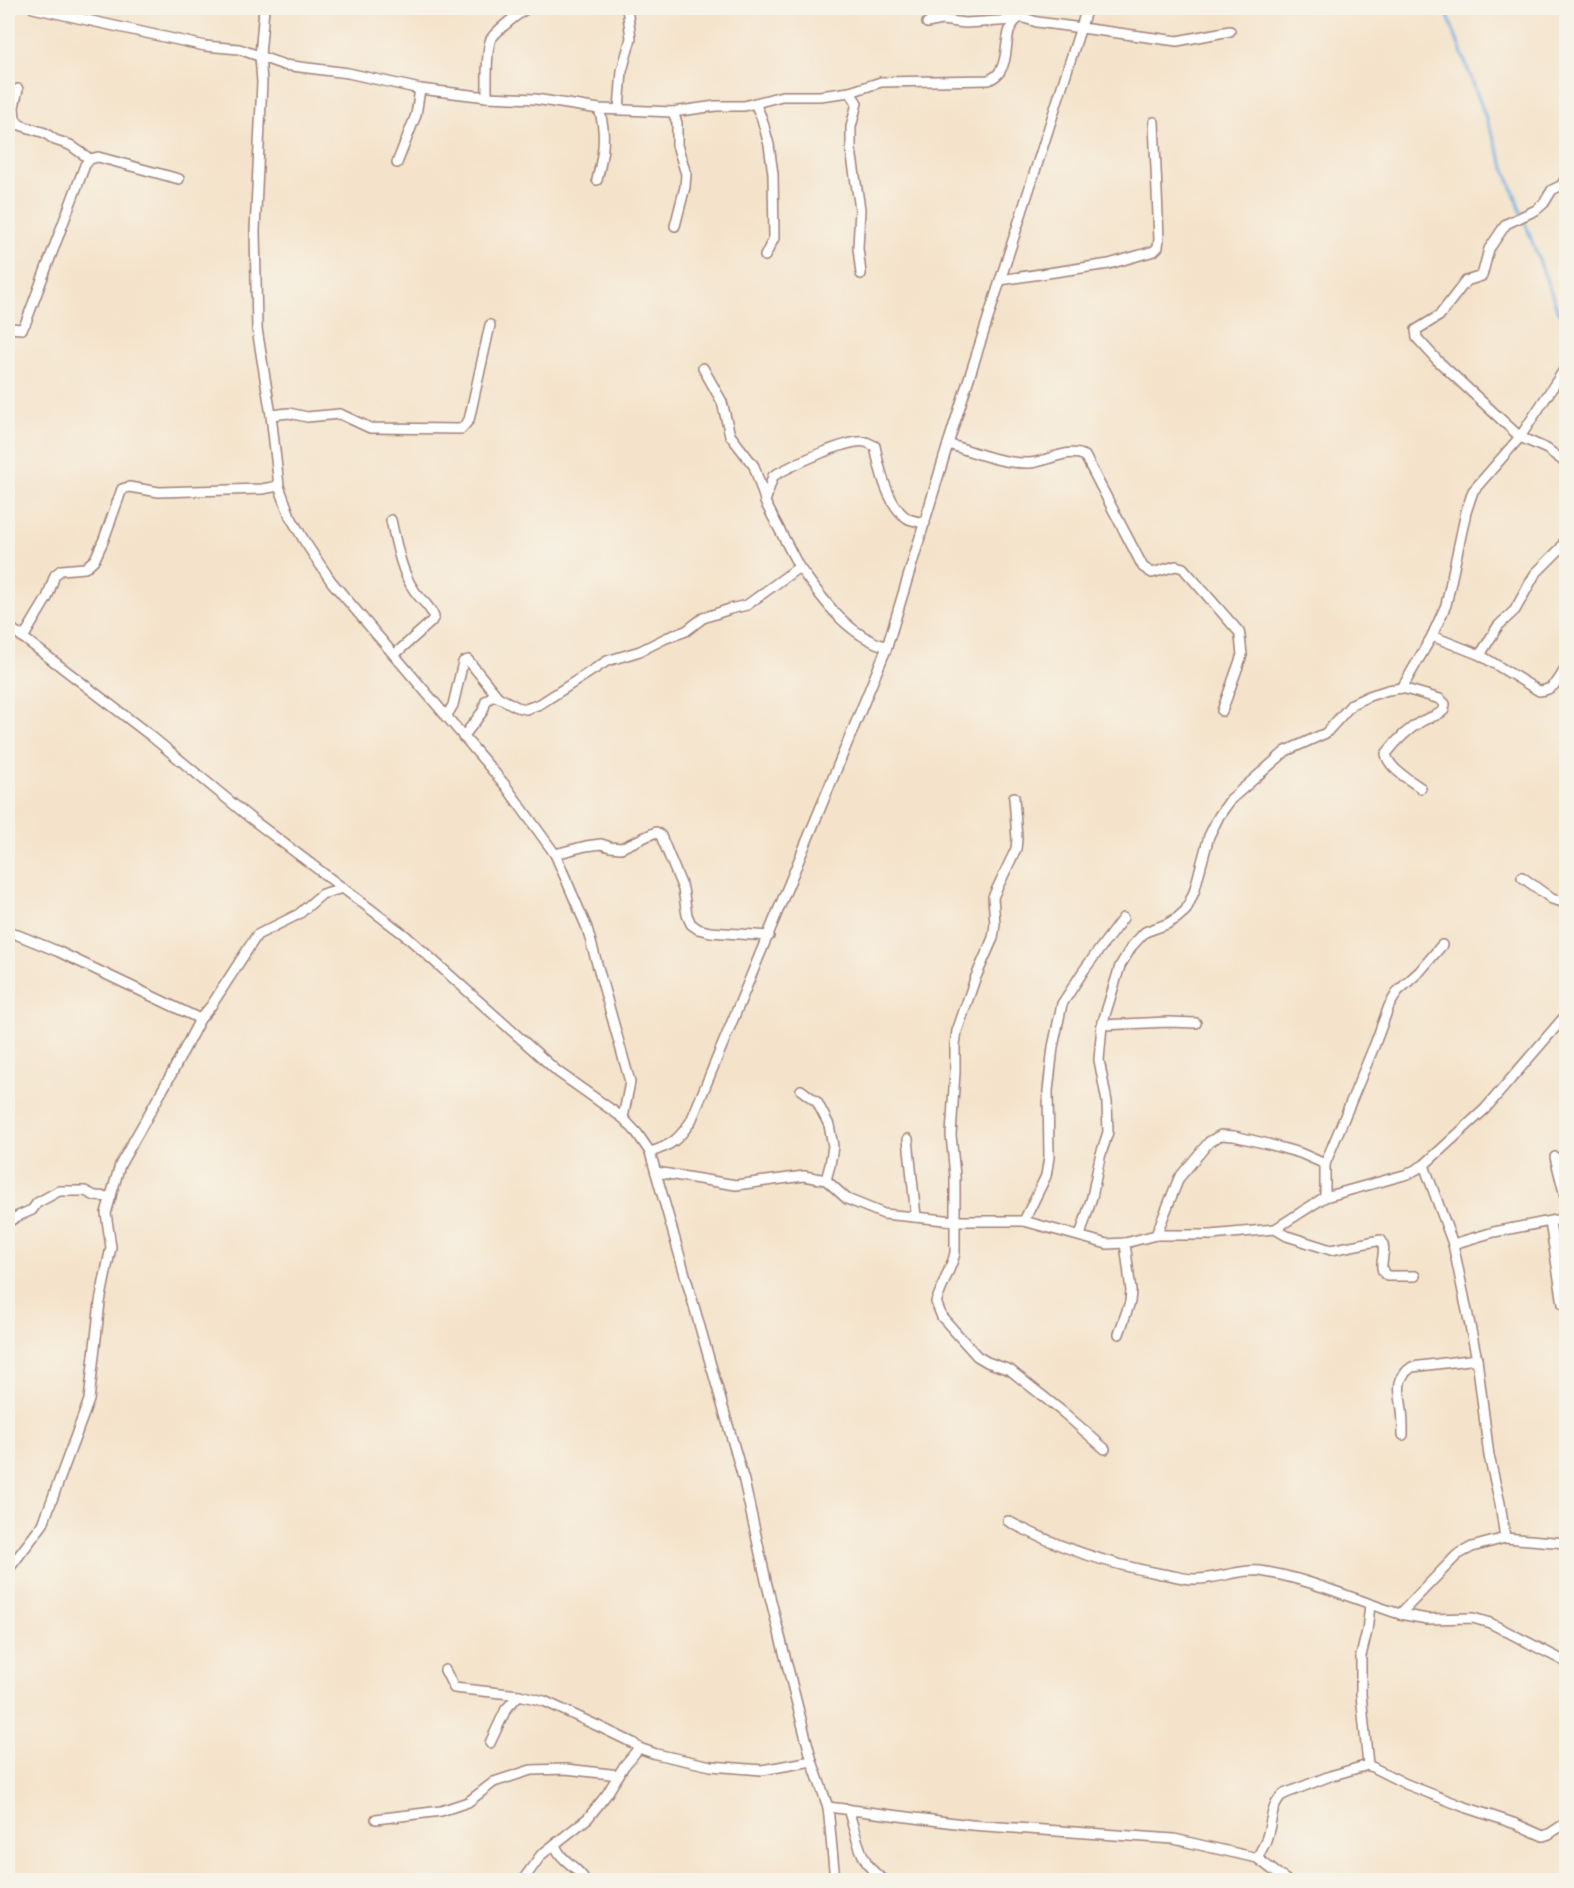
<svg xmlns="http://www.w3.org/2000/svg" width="1574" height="1888" font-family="Itim,sans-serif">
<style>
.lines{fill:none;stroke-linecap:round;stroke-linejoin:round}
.stream{stroke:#6dace0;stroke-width:3}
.street-casing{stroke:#9f817a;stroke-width:12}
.street{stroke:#fff;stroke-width:9}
</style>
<rect width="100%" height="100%" fill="#f7f3e8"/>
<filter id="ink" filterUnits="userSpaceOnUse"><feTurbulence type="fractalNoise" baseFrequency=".0167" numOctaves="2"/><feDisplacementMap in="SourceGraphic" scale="12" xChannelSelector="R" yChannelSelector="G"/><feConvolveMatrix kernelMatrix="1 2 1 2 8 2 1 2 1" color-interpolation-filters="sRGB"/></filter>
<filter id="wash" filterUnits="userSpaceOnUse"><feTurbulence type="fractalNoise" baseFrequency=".008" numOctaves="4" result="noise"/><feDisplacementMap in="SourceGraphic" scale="24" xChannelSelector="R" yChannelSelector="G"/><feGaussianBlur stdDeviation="1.35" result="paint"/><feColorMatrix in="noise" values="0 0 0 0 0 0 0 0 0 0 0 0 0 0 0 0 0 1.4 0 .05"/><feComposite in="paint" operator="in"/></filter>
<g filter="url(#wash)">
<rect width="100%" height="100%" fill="#f4e3ca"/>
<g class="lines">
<polyline class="stream" points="1445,8 1558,311 1566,317"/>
</g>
</g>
<g filter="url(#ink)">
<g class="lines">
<defs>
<g id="street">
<path d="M33,8L205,46L239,49L284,65L348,73L420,89L487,97L535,99L599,109L673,112L716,106H744L782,96H820L850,92L881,82L989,80C993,78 998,75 1000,71C1011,55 1001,27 1021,17L1037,22L1177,41L1230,31"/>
<polyline points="264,8 260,56 262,82 255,231 257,329 271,415 279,486 290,516 305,542 331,581 505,785 555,854 587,928 630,1082 623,1118"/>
<polyline points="927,23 942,20 965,23 1016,20"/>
<polyline points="18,89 14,107 15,119 20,125 45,133 55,140 70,145 90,159"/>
<polyline points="850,92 857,103 851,127 851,150 860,209 858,248 861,274"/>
<path d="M487,97C487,85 486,48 491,39C496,31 520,12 528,8"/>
<polyline points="755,103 762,119 769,145 773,174 774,238 765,256"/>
<polyline points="619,109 622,71 631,38 627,8"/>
<polyline points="673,112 677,123 677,145 686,174 685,187 675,226"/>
<polyline points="397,163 416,115 420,89"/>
<polyline points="1566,177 1562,185 1552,190 1544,203 1536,210 1506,224 1489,249 1482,276 1466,281 1439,316 1416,330 1417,338 1437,360 1520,437 1566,367"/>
<path d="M597,180C603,155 607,134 599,109"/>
<polyline points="1000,280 1109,264 1154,251 1158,247 1159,239 1154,122"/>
<polyline points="8,328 22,329 26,322 85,165 90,159 98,157 179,179"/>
<polyline points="703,368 722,402 730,435 754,466 765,500"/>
<polyline points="271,415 289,413 307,417 340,414 370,428 461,429 469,420 490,325"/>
<path d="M948,444C974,452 1002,464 1030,463C1047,462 1068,447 1085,456L1143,567L1152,573L1176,566L1183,568L1239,632L1240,636L1242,655L1222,711"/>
<path d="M391,520C396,542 401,572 414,590C420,600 430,605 434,617L431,622L394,655"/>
<path d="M1566,538L1561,548L1535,574L1515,610L1498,626L1480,655L1539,691C1555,690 1559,679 1566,667"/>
<path d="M799,567C823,599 846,635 887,647"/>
<polyline points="8,626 151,736 249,817 406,936 558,1072 623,1118 637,1133 650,1152 744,1481 767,1585 799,1712 812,1761 828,1807 835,1880"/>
<polyline points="1432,636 1480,655"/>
<polyline points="23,638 47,598 55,575 61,570 85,568 95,559 104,539 122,489 129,487 159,492 262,489 279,486"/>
<polyline points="1402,688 1432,636 1446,605 1466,512 1473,491 1520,437 1547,449 1566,463"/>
<polyline points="446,717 453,705 463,662 468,660 498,697"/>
<path d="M463,737L483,711L486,701L491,697H498L517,707L526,709L540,704L607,661L640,651L666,638L686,631L703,618L730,609L747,605L795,570L799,567L765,502L773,476C791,466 848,438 866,442C869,443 872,445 875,446C879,467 887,505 907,518C912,521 920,522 925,523"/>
<polyline points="1014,797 1017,839 1016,849 993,897 995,924 993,938 975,979 957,1031 955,1045 955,1072 951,1135 955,1176 955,1253 953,1260 936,1302 942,1317 977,1356 987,1362 1010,1370 1064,1413 1105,1449"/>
<polyline points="555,854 586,846 601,844 610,847 621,848 656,832 661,836 683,889 687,915 691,924 698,929 710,932 769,936"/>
<polyline points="1522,877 1552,899 1566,903"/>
<polyline points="8,931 57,951 200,1019"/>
<polyline points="1102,1025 1168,1022 1196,1023"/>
<polyline points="801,1090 817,1102 829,1125 833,1146 830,1165 826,1180"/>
<polyline points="908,1139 916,1217"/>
<path d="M650,1152C671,1146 679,1139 691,1121L887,647L948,444L1087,8"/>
<polyline points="1555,1157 1566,1200"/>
<polyline points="1325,1164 1375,1044 1389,1006 1398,991 1420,971 1442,945"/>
<polyline points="656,1172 736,1185 804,1176 826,1180 847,1199 884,1214 955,1221 1024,1221 1107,1244 1125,1243 1156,1235 1211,1235 1275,1229 1325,1197 1408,1174 1424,1165 1485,1109 1566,1015"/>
<polyline points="1024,1221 1046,1176 1049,1157 1048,1091 1053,1047 1062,1004 1084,970 1123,918"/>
<polyline points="8,1222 18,1216 32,1210 37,1203 59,1191 85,1191 95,1196 111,1197"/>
<polyline points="1550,1222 1563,1304"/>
<path d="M1275,1229L1287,1236L1331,1250L1381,1240C1389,1252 1375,1267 1387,1276H1415"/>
<polyline points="1156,1235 1179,1178 1209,1142 1221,1135 1234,1136 1268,1144 1300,1153 1325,1164 1325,1197"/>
<path d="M1080,1236L1092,1197L1100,1157L1108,1132L1107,1102L1099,1060L1102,1025L1120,966L1132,946L1145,932L1167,924L1177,918L1186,910L1194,892L1209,836L1219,816L1231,799L1286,751L1326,733L1352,704L1369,696L1388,690L1402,688L1440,699L1445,704L1444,710C1438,716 1430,717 1422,721C1408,729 1396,741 1386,754C1389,769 1410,780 1421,788"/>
<polyline points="1453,1244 1494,1232 1566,1218"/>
<polyline points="1119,1334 1130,1302 1131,1291 1125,1243"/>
<path d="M1403,1435C1403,1427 1403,1418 1402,1410C1400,1392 1394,1379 1412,1367L1477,1359"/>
<path d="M1008,1521C1056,1547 1109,1564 1162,1574C1172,1575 1183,1579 1194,1579C1218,1580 1241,1567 1266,1572C1313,1580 1355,1600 1400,1614L1457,1555L1472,1547L1505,1538L1500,1503L1489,1456L1477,1359L1453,1244L1424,1165"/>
<polyline points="1505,1538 1566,1543"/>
<polyline points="8,1570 43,1524 89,1400 100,1302 111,1247 106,1213 120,1165 172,1073 200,1019 211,1006 257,935 299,914 322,894 343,888"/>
<polyline points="1370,1605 1367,1631 1361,1656 1361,1694 1368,1765 1406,1784 1462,1806 1516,1824 1543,1836 1549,1834 1566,1823"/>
<polyline points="1400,1614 1427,1619 1473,1618 1490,1623 1566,1662"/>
<polyline points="445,1670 454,1688 519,1695 544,1701 600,1727 633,1743 639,1748"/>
<polyline points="490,1743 506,1709 519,1695"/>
<polyline points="828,1807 971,1825 1174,1839 1257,1858 1286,1880"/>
<path d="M848,1809C856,1834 860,1866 884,1880"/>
<polyline points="376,1819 441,1811 468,1802 494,1782 531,1770 566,1769 619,1775"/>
<path d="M1257,1858C1260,1852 1264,1846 1266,1840C1272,1824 1270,1805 1284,1794L1330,1776L1368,1765"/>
<path d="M583,1877C573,1864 559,1859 555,1844L588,1818L607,1794L624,1766L639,1748L656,1754L711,1766L762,1770L812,1761"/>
<polyline points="523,1880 541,1855 555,1844"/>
</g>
</defs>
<use href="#street" class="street-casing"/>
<use href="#street" class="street"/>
</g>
</g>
<rect width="1574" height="1888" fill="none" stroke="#f7f3e8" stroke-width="30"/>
</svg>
